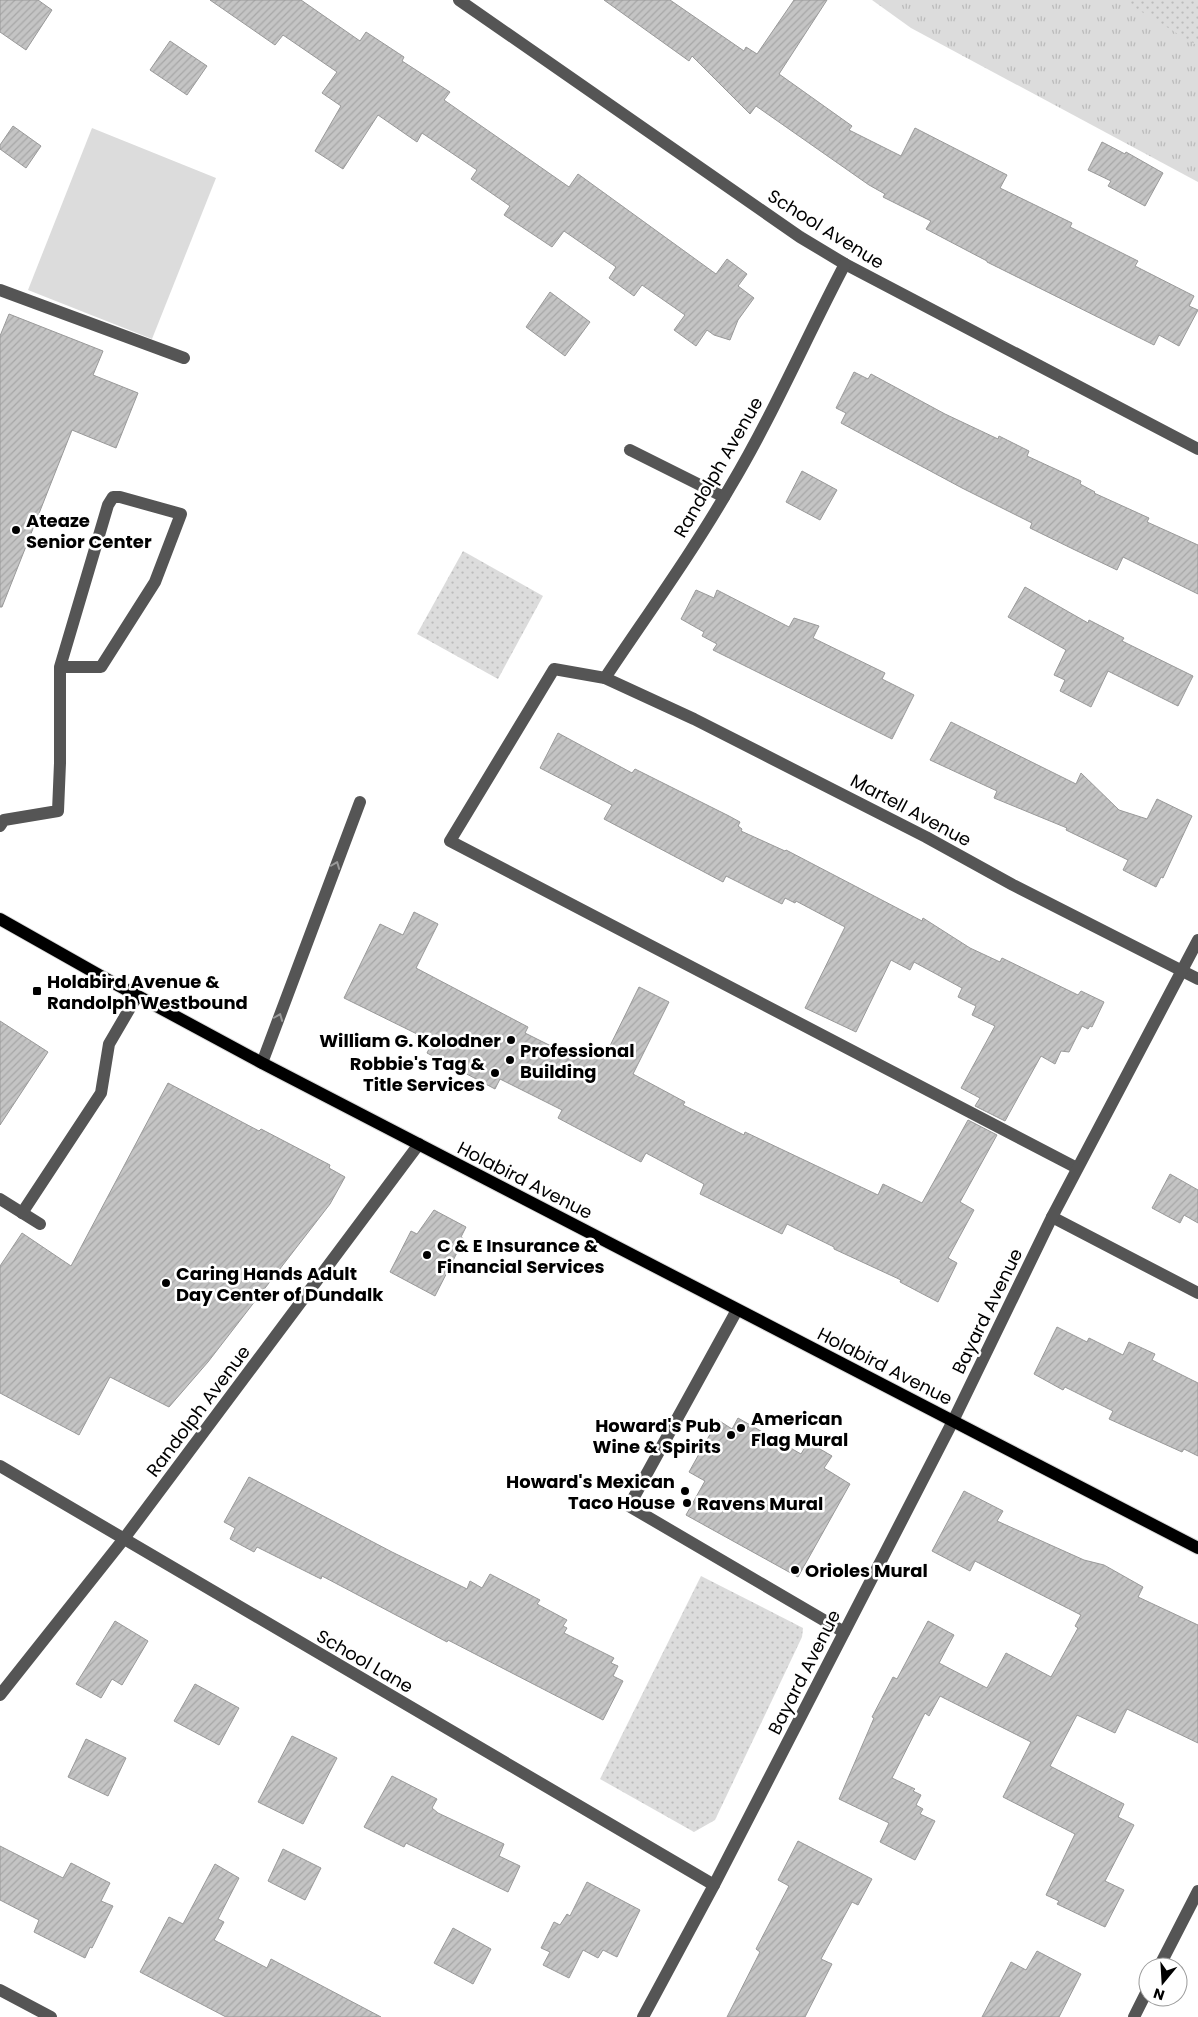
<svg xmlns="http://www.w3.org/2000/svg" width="1198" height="2017" font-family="Poppins,sans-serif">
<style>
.grass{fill:url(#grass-tufts)}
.park{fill:url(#park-dots)}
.garden{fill:#dcdcdc}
.building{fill:url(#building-hatch);stroke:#999}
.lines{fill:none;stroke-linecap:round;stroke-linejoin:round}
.major-casing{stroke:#dbdbdb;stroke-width:14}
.minor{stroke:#555;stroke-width:12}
.major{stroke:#000;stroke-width:12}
.oneway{stroke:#999}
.poi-dot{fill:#000;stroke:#fff;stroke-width:2}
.labels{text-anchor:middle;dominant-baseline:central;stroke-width:5;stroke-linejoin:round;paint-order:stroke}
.street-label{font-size:18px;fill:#000;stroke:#fff}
.poi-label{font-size:18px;font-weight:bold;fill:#000;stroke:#fff;text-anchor:start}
</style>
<defs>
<pattern id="grass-tufts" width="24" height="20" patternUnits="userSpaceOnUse" patternTransform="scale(1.25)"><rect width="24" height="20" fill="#dcdcdc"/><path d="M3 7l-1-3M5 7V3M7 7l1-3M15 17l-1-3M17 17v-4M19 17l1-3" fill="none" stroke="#bbb"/></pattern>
<pattern id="park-dots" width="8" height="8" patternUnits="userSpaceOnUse" patternTransform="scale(1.25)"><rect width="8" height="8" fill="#dcdcdc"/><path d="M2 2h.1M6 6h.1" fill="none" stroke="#bbb" stroke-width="1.8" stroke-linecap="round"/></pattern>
<pattern id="building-hatch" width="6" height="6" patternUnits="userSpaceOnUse" patternTransform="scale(1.25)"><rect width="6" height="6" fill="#c4c4c4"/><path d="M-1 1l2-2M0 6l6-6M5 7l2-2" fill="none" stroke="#a7a7a7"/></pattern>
</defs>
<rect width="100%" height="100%" fill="#fff"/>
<polygon class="grass" points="872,0 1198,0 1198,182 911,28"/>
<g class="park">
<polygon points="1122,0 1198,0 1198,46"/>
<polygon points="463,551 543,596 498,679 417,634"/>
<polygon points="701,1576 803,1628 802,1637 715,1820 694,1832 600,1779"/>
</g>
<polygon class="garden" points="92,128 216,178 152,339 28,290"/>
<g class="building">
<polygon points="0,0 38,0 52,10 26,50 0,32"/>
<polygon points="210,0 301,0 360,41 366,32 404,57 402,61 450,92 444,100 569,187 578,174 716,274 727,259 747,274 738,286 754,298 738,320 730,340 714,335 707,330 696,346 674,330 685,315 642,285 634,296 609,278 616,267 564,231 552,247 504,215 510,206 471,179 477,170 422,133 417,142 378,115 343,169 315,151 341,106 322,93 337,72 283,35 275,45"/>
<polygon points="604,0 670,0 744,51 746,47 757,54 794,0 827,0 779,74 852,126 849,130 901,156 915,128 1007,175 1000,188 1072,223 1070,227 1138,261 1135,266 1194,296 1189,306 1198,310 1179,346 1159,335 1154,345 987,262 987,261 926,229 931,221 883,197 885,194 869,185 756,106 750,114 692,56 689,61"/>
<polygon points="170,41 207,66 187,95 150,70"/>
<polygon points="13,126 41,146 26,168 0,149 0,145"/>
<polygon points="1102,142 1125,154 1126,152 1163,173 1145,206 1108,186 1111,181 1088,170"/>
<polygon points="550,292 590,322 565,356 526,327"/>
<polygon points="9,314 103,351 93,375 138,393 116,448 72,430 2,607 0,607 0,336"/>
<polygon points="854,372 868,379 871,374 945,414 998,439 999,436 1029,451 1027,456 1081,481 1080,484 1095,492 1094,493 1149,518 1147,522 1198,545 1198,594 1123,557 1117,570 1075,550 1030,528 1032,523 962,488 841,423 846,413 836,408"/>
<polygon points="802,471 837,490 820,520 786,502"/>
<polygon points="1025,587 1088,623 1089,620 1124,638 1122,641 1193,676 1178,706 1108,671 1091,707 1060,691 1065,680 1054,675 1066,650 1008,617"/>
<polygon points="696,590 714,598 717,590 789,627 794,618 819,626 813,638 885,673 882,679 914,695 892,739 713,650 717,644 702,636 704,632 681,619"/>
<polygon points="951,722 1076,784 1081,773 1119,810 1147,819 1157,799 1192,816 1163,878 1161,877 1156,887 1123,870 1128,860 1066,830 1067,828 994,798 997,791 930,760"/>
<polygon points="558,733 632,773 635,769 729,816 740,822 738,826 742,829 741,831 785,851 786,850 922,921 923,918 970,948 1000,962 1002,958 1078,995 1081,991 1104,1002 1092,1027 1090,1026 1088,1029 1082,1026 1069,1052 1061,1051 1055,1064 1041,1056 1005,1121 975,1106 980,1098 961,1088 995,1026 972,1015 976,1006 958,997 962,988 914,962 910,970 891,960 856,1032 805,1008 845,927 796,901 795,903 785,898 782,904 726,876 723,882 604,819 612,805 540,768"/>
<polygon points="414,912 438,924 416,968 528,1027 525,1033 577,1059 583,1047 604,1058 639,987 669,1002 633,1074 685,1102 683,1105 744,1135 745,1132 878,1195 883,1184 922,1203 968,1120 997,1135 960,1202 974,1210 948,1258 957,1263 938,1302 900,1282 901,1280 834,1249 834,1247 787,1224 782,1234 700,1194 704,1184 646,1153 641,1162 558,1118 562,1110 500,1079 495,1089 427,1053 431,1045 416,1036 417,1034 344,998 380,924 403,935"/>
<polygon points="0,1021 48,1052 0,1125"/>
<polygon points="168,1083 259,1131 261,1129 330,1165 329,1168 345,1177 330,1204 208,1362 169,1407 110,1377 79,1435 0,1393 0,1266 22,1233 71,1266"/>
<polygon points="1170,1174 1198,1190 1198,1223 1184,1215 1180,1223 1152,1208"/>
<polygon points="434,1210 466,1227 461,1237 464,1239 435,1296 390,1272 411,1231 417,1234"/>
<polygon points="1057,1327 1087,1342 1089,1338 1123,1355 1129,1342 1155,1354 1152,1360 1198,1383 1198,1456 1184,1449 1182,1452 1109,1419 1113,1411 1065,1387 1063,1390 1034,1374"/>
<polygon points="738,1418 801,1454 808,1442 832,1456 824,1468 850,1484 798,1577 686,1515 705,1481 689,1472 718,1420 732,1429"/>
<polygon points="249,1477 392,1552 467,1589 470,1581 482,1588 490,1574 540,1600 537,1604 567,1620 563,1626 567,1628 564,1633 614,1658 611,1663 618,1666 613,1676 623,1681 603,1720 448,1640 447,1642 322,1576 321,1579 257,1547 254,1552 230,1539 235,1528 224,1522"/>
<polygon points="964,1491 1003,1511 997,1521 1084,1560 1104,1565 1143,1587 1138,1597 1198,1625 1198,1743 1127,1709 1115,1733 1077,1715 1050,1766 1124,1804 1118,1817 1134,1825 1105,1881 1124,1890 1105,1927 1057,1904 1059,1901 1046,1895 1075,1834 1003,1797 1031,1742 940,1696 929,1716 925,1713 892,1778 915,1789 913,1791 921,1795 916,1805 923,1809 920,1814 935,1821 915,1860 880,1842 889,1823 839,1799 874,1718 872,1717 893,1677 897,1679 928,1621 954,1635 939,1663 987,1688 1006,1653 1051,1677 1078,1628 1075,1626 1081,1615 975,1561 970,1571 932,1551"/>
<polygon points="115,1621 148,1641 122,1685 112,1679 101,1698 76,1684"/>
<polygon points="195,1684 239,1708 219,1745 174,1721"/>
<polygon points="292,1736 337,1758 303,1824 258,1802"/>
<polygon points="86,1739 126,1758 108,1796 68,1777"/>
<polygon points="392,1776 437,1799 432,1808 438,1813 504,1844 499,1856 520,1866 508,1892 406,1843 404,1847 364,1827"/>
<polygon points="798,1841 872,1879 858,1905 852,1902 821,1959 832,1964 805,2017 727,2017 760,1952 756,1949 789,1886 778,1880"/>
<polygon points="0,1846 63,1878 71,1863 110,1883 101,1901 113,1906 92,1948 90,1947 85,1958 34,1932 39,1920 0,1900"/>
<polygon points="283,1849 321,1868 305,1900 268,1881"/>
<polygon points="215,1864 239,1878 218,1919 224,1922 214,1940 267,1968 271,1959 381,2017 226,2017 140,1972 169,1917 183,1924"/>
<polygon points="587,1882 640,1910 617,1957 603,1950 598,1958 583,1950 569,1978 543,1965 550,1952 541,1948 554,1922 560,1925 567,1914 570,1916"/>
<polygon points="453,1928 491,1949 473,1984 434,1963"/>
<polygon points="1037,1951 1081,1974 1059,2017 982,2017 1011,1962 1026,1970"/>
</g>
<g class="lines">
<defs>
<polyline id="major" points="0,919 99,975 262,1063 1198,1548"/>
</defs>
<use href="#major" class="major-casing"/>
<g class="minor">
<polyline points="459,0 800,237 845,264 1198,449"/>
<polyline points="0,290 184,358"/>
<polyline points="630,450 724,497"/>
<path d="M605,678C647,615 692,553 730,487C773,415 806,338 845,264"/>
<polyline points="0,826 4,820 58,811 60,763 60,667 108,505 113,497 120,497 181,514 155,582 101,667 60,667"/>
<polyline points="262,1063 360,802"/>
<polyline points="1077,1168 450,841 554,669 605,678 694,719 926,837 1013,885 1198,979"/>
<polyline points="0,1199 40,1224"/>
<polyline points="22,1213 101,1093 109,1044 137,996"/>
<polyline points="1052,1217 1198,1293"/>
<polyline points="737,1310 629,1506 844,1632"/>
<polyline points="0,1466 714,1885"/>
<polyline points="0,1695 123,1540 419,1144"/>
<polyline points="1159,1967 1198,1891"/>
<polyline points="0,1990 51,2017"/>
<polyline points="643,2017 714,1885 953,1421 1052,1217 1198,940"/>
<polyline points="1134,2017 1148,1989"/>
</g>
<use href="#major" class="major"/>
</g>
<defs><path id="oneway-chevron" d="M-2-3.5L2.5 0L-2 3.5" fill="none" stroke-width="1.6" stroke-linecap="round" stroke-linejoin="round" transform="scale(1.25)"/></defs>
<g class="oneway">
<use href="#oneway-chevron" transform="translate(336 865) rotate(-69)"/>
<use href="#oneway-chevron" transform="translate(279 1017) rotate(-69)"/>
</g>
<g class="poi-dot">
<circle cx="16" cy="530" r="5"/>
<rect x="32" y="986" width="10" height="10" rx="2.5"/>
<circle cx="511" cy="1040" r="5"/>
<circle cx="510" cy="1060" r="5"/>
<circle cx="495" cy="1073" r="5"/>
<circle cx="427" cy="1255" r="5"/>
<circle cx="166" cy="1283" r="5"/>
<circle cx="741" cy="1428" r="5"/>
<circle cx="731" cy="1435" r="5"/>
<circle cx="685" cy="1491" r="5"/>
<circle cx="687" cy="1503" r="5"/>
<circle cx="795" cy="1570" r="5"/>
</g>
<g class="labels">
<g class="street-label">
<text transform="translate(826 229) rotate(32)">School Avenue</text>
<text transform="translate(718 467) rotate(-60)">Randolph Avenue</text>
<text transform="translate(911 810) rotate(28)">Martell Avenue</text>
<text transform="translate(525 1180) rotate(27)">Holabird Avenue</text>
<text transform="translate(987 1311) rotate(-64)">Bayard Avenue</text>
<text transform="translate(885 1366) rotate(27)">Holabird Avenue</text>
<text transform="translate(198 1411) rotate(-53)">Randolph Avenue</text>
<text transform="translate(365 1661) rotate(30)">School Lane</text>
<text transform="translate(804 1672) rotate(-63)">Bayard Avenue</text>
</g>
<g class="poi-label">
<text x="26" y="520">Ateaze<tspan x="26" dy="21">Senior Center</tspan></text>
<text x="47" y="981">Holabird Avenue &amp;<tspan x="47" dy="21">Randolph Westbound</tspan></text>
<text x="501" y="1040" text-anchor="end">William G. Kolodner</text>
<text x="520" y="1050">Professional<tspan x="520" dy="21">Building</tspan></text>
<text x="485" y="1063" text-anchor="end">Robbie's Tag &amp;<tspan x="485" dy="21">Title Services</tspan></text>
<text x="437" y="1245">C &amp; E Insurance &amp;<tspan x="437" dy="21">Financial Services</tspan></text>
<text x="176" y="1273">Caring Hands Adult<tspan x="176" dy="21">Day Center of Dundalk</tspan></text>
<text x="751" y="1418">American<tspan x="751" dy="21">Flag Mural</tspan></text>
<text x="721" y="1425" text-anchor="end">Howard's Pub<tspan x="721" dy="21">Wine &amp; Spirits</tspan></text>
<text x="675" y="1481" text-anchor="end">Howard's Mexican<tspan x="675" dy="21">Taco House</tspan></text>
<text x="697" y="1503">Ravens Mural</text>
<text x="805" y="1570">Orioles Mural</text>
</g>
</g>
<g transform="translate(1163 1982) rotate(198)"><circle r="24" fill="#ffffff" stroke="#999999"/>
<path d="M0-4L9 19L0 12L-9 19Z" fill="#000000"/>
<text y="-8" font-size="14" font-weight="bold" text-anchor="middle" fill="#000000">N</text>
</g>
</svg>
